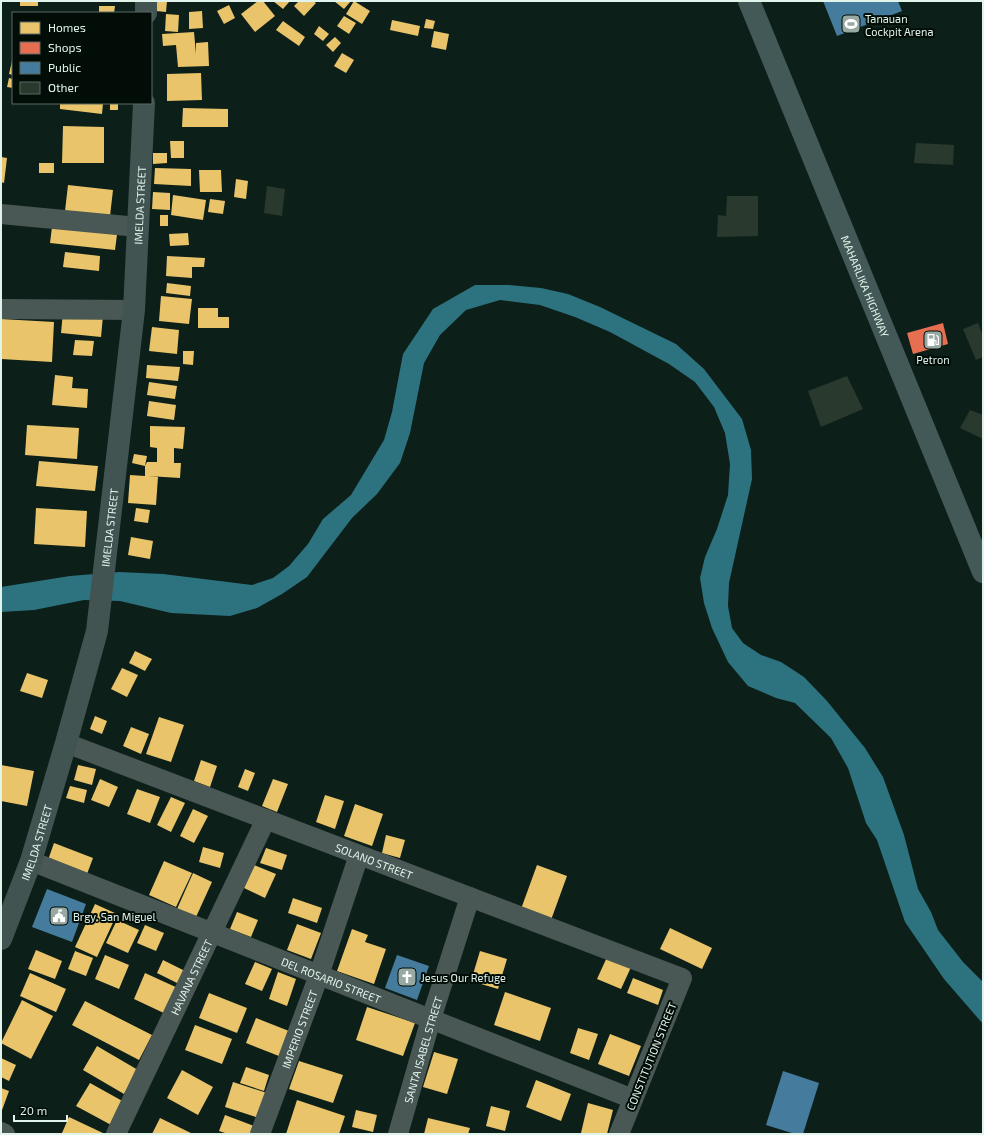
<svg xmlns="http://www.w3.org/2000/svg" width="984" height="1135" font-family="'Exo 2',sans-serif">
<style>
.water{fill:#2c737f}
.homes{fill:#e9c46a}
.shops{fill:#e76f51}
.public{fill:#457b9d}
.building{fill:#29392d}
.lines{fill:none;stroke-linecap:round;stroke-linejoin:round}
.minor{stroke:#495755;stroke-width:20}
.major{stroke:#415452;stroke-width:22}
.highway{stroke:#435957;stroke-width:22}
.labels{text-anchor:middle;dominant-baseline:central;stroke-width:4;stroke-linejoin:round;paint-order:stroke}
.poi-label{font-size:11px;fill:#e1f4eb;stroke:#020d08;text-anchor:start}
.street-label{font-size:11px;fill:#e1f4eb;stroke:#020d08}
</style>
<rect width="100%" height="100%" fill="#0d1f19"/>
<polygon class="water" points="475,285 509,285 541,288 568,294 600,307 676,344 704,369 742,419 751,450 752,479 729,583 728,606 732,628 743,643 761,655 781,662 804,677 827,701 865,748 883,777 904,835 918,889 931,912 938,930 963,962 983,982 983,1024 944,979 905,922 877,840 866,823 848,768 831,738 795,703 776,698 748,686 728,662 712,628 704,603 700,578 705,557 717,529 728,495 730,464 725,433 714,407 695,382 669,364 610,332 575,317 540,305 500,300 466,310 440,335 424,363 410,433 400,463 377,494 352,518 307,577 282,594 257,608 230,616 171,613 120,601 84,600 34,610 1,612 1,587 70,576 119,572 163,574 252,585 273,578 289,566 308,544 323,519 351,495 384,440 392,412 403,354 433,309"/>
<g class="homes">
<rect x="20" y="1" width="18" height="5"/>
<polygon points="156,1 167,1 166,12 156,11"/>
<polygon points="258,1 263,1 275,16 255,32 241,14"/>
<polygon points="273,1 290,1 283,9"/>
<polygon points="299,1 313,1 316,3 304,16 294,6"/>
<polygon points="334,1 351,1 344,9"/>
<polygon points="354,1 370,11 362,24 346,14"/>
<polygon points="229,5 235,18 224,24 217,11"/>
<polygon points="99,6 115,6 114,13 99,13"/>
<polygon points="202,11 203,28 189,29 189,12"/>
<polygon points="166,14 179,15 178,32 165,31"/>
<polygon points="344,16 356,23 349,34 337,26"/>
<polygon points="426,19 435,21 433,29 424,28"/>
<polygon points="392,20 420,26 418,36 390,30"/>
<polygon points="283,21 305,37 299,46 276,30"/>
<polygon points="319,26 329,34 323,41 314,34"/>
<polygon points="434,31 449,34 446,50 431,47"/>
<polygon points="194,32 196,54 196,43 208,42 209,66 178,67 176,45 163,46 162,34"/>
<polygon points="335,37 341,43 333,52 326,45"/>
<polygon points="342,53 354,60 346,73 334,66"/>
<polygon points="12,61 13,61 13,75 9,74"/>
<polygon points="201,73 202,100 167,101 167,74"/>
<polygon points="9,78 13,79 13,88 7,87"/>
<polygon points="60,103 103,103 102,114 60,109"/>
<rect x="110" y="103" width="8" height="7"/>
<polygon points="183,108 228,109 228,127 182,127"/>
<polygon points="63,126 104,127 104,163 62,163"/>
<polygon points="170,141 184,141 184,158 171,158"/>
<polygon points="153,153 167,153 167,163 153,164"/>
<polygon points="1,157 7,158 4,183 1,182"/>
<rect x="39" y="163" width="15" height="10"/>
<polygon points="155,168 191,169 191,186 154,184"/>
<polygon points="199,170 221,170 222,192 200,192"/>
<polygon points="236,179 248,181 246,199 234,197"/>
<polygon points="68,185 113,190 110,216 65,211"/>
<polygon points="153,192 170,193 170,210 152,209"/>
<polygon points="173,195 206,200 203,220 171,215"/>
<polygon points="210,199 225,201 223,214 208,212"/>
<rect x="160" y="215" width="8" height="11"/>
<polygon points="53,219 118,227 115,250 50,243"/>
<polygon points="188,233 189,245 170,246 169,234"/>
<polygon points="65,252 100,256 99,271 63,267"/>
<polygon points="167,256 205,258 204,267 192,267 192,278 166,276"/>
<polygon points="167,283 191,286 190,296 166,293"/>
<polygon points="161,296 192,299 189,324 159,321"/>
<polygon points="198,308 218,308 218,317 229,317 229,328 198,328"/>
<polygon points="63,312 103,316 101,337 61,333"/>
<polygon points="1,319 54,322 52,362 1,359"/>
<polygon points="152,327 179,330 177,354 149,351"/>
<polygon points="75,340 94,341 92,356 73,355"/>
<polygon points="183,351 194,351 193,365 183,364"/>
<polygon points="147,365 180,367 178,381 146,378"/>
<polygon points="55,375 73,377 72,388 88,389 87,408 52,405"/>
<polygon points="149,382 177,386 175,399 147,395"/>
<polygon points="149,401 176,405 174,420 147,416"/>
<polygon points="27,425 79,428 77,459 25,455"/>
<polygon points="150,426 185,427 183,449 174,448 174,463 181,463 180,478 148,476 158,477 156,505 128,503 130,475 145,476 145,466 132,463 134,454 147,456 145,466 147,462 157,462 157,448 150,447"/>
<polygon points="39,461 98,466 95,491 36,486"/>
<polygon points="36,508 87,511 85,547 34,544"/>
<polygon points="136,508 150,510 148,523 134,521"/>
<polygon points="131,537 153,541 150,559 128,555"/>
<polygon points="135,651 152,659 145,671 129,663"/>
<polygon points="122,668 138,675 127,697 111,689"/>
<polygon points="27,673 48,680 42,698 20,691"/>
<polygon points="95,716 107,721 102,734 90,729"/>
<polygon points="159,717 184,725 171,762 146,754"/>
<polygon points="131,727 149,734 141,754 123,746"/>
<polygon points="201,760 217,766 210,787 194,781"/>
<polygon points="1,765 34,771 27,806 1,801"/>
<polygon points="78,765 96,769 92,785 74,780"/>
<polygon points="245,769 255,773 248,791 238,787"/>
<polygon points="100,779 118,787 109,807 91,800"/>
<polygon points="273,779 288,784 277,812 262,806"/>
<polygon points="70,786 87,790 84,803 66,798"/>
<polygon points="137,789 160,797 150,823 127,814"/>
<polygon points="325,795 344,801 335,829 316,822"/>
<polygon points="171,797 185,803 171,832 157,825"/>
<polygon points="355,804 383,814 372,846 344,836"/>
<polygon points="193,809 208,816 194,843 180,836"/>
<polygon points="386,835 405,840 400,858 382,853"/>
<polygon points="54,843 93,858 87,874 48,860"/>
<polygon points="203,847 224,853 220,868 199,862"/>
<polygon points="266,848 287,855 282,870 260,863"/>
<polygon points="164,861 192,873 176,907 149,895"/>
<polygon points="254,865 276,874 265,898 244,888"/>
<polygon points="537,865 567,876 551,920 521,909"/>
<polygon points="193,873 212,882 196,917 177,909"/>
<polygon points="293,898 322,908 317,923 288,913"/>
<polygon points="95,904 117,914 97,957 75,947"/>
<polygon points="237,912 258,920 251,937 230,929"/>
<polygon points="117,920 139,930 128,953 106,943"/>
<polygon points="297,924 321,933 311,959 287,950"/>
<polygon points="145,925 164,933 156,951 137,943"/>
<polygon points="670,928 712,948 702,969 660,949"/>
<polygon points="352,929 368,935 365,942 386,949 374,984 337,971"/>
<polygon points="36,950 62,961 55,979 28,969"/>
<polygon points="75,951 93,958 86,976 68,969"/>
<polygon points="480,951 507,959 498,989 471,981"/>
<polygon points="105,955 129,965 119,989 95,979"/>
<polygon points="608,955 632,965 621,989 597,979"/>
<polygon points="163,960 189,973 183,986 157,973"/>
<polygon points="255,962 272,969 262,991 245,984"/>
<polygon points="278,972 296,979 287,1006 269,999"/>
<polygon points="30,973 66,989 56,1012 20,996"/>
<polygon points="145,973 180,989 168,1015 134,999"/>
<polygon points="633,978 663,990 658,1005 627,993"/>
<polygon points="505,992 551,1008 540,1041 494,1025"/>
<polygon points="209,993 247,1008 237,1033 199,1018"/>
<polygon points="22,1000 53,1016 31,1059 1,1043"/>
<polygon points="85,1001 152,1035 139,1060 72,1025"/>
<polygon points="367,1007 415,1023 403,1056 356,1040"/>
<polygon points="256,1018 294,1033 284,1058 246,1043"/>
<polygon points="195,1025 232,1039 222,1064 185,1050"/>
<polygon points="578,1028 598,1034 589,1060 570,1053"/>
<polygon points="610,1034 641,1046 629,1076 598,1064"/>
<polygon points="97,1046 138,1070 124,1094 83,1070"/>
<polygon points="434,1052 458,1059 447,1094 423,1087"/>
<polygon points="1,1058 16,1065 9,1081 1,1077"/>
<polygon points="299,1061 343,1075 333,1103 289,1089"/>
<polygon points="246,1067 269,1075 264,1091 240,1083"/>
<polygon points="182,1070 213,1087 198,1115 167,1098"/>
<polygon points="536,1080 571,1094 561,1121 526,1107"/>
<polygon points="233,1082 270,1094 262,1119 225,1107"/>
<polygon points="90,1083 126,1103 113,1126 76,1106"/>
<polygon points="1,1088 9,1091 1,1113"/>
<polygon points="297,1100 345,1116 339,1134 286,1134"/>
<polygon points="588,1103 613,1110 607,1134 586,1134 581,1133"/>
<polygon points="491,1106 510,1111 505,1131 486,1126"/>
<polygon points="356,1110 377,1115 373,1132 352,1127"/>
<polygon points="225,1115 254,1126 251,1134 228,1134 219,1131"/>
<polygon points="69,1117 105,1134 65,1134 62,1133"/>
<polygon points="160,1118 193,1134 152,1134"/>
<polygon points="428,1118 470,1128 468,1134 424,1134"/>
</g>
<polygon class="shops" points="943,323 948,344 913,354 907,333"/>
<g class="public">
<polygon points="823,1 898,1 902,11 837,36"/>
<polygon points="47,889 86,904 72,942 32,927"/>
<polygon points="397,955 429,966 417,1000 385,988"/>
<polygon points="783,1071 819,1083 803,1134 795,1134 766,1125"/>
</g>
<g class="building">
<polygon points="916,143 954,145 953,165 914,163"/>
<polygon points="267,186 285,189 282,216 264,213"/>
<polygon points="727,196 758,196 758,236 717,237 718,215 726,216"/>
<polygon points="978,323 983,336 983,357 976,360 963,329"/>
<polygon points="847,376 863,409 821,427 808,391"/>
<polygon points="970,410 983,415 983,439 960,428"/>
</g>
<g class="lines">
<g class="minor">
<polyline points="1,214 138,227"/>
<polyline points="1,309 134,310"/>
<path id="s1" d="M66,743L682,978L619,1134"/>
<path id="s2" d="M31,861L633,1099"/>
<polyline points="1,1132 5,1134"/>
<path id="s3" d="M116,1134L266,819"/>
<path id="s4" d="M260,1134L319,975L359,855"/>
<path id="s5" d="M398,1134L431,1019L470,897"/>
</g>
<g class="major">
<polyline points="146,13 146,1"/>
<path id="s6" d="M1,939L31,861L66,743L97,631L134,310L144,103"/>
</g>
<path class="highway" id="s7" d="M749,1L983,572"/>
</g>
<defs>
<symbol id="stadium-square" viewBox="-11 -11 22 22"><rect x="-9" y="-9" width="18" height="18" rx="4" fill="#97a9a2" stroke="#020d08"/><path d="M0-5a6.5 5 0 1 0 0 10a6.5 5 0 1 0 0-10ZM-3.5-1.8h7v3.6h-7Z" fill="#fff"/></symbol>
<symbol id="fuel-square" viewBox="-11 -11 22 22"><rect x="-9" y="-9" width="18" height="18" rx="4" fill="#97a9a2" stroke="#020d08"/><path d="M-5.5-6h7V0h2V4h1.3V-2.5L3-4.5l.8-.8L6-3V5H2.5V1h-1V6h-7ZM-4.2-4.7v3.2H.2V-4.7Z" fill="#fff"/></symbol>
<symbol id="civic-square" viewBox="-11 -11 22 22"><rect x="-9" y="-9" width="18" height="18" rx="4" fill="#97a9a2" stroke="#020d08"/><path d="M-.6-6.5H3V-4.5H.6V-3L4-1V1h2V6H-6V1h2V-1L-.6-3ZM-1.2 2.5V6h2.4V2.5Z" fill="#fff"/></symbol>
<symbol id="church-square" viewBox="-11 -11 22 22"><rect x="-9" y="-9" width="18" height="18" rx="4" fill="#97a9a2" stroke="#020d08"/><path d="M-1.2-6h2.4v3.5h3.3v2.4h-3.3V6h-2.4V-.1h-3.3v-2.4h3.3Z" fill="#fff"/></symbol>
</defs>
<g fill-rule="evenodd">
<use href="#stadium-square" x="840" y="13" width="22" height="22"/>
<use href="#fuel-square" x="922" y="329" width="22" height="22"/>
<use href="#civic-square" x="48" y="905" width="22" height="22"/>
<use href="#church-square" x="396" y="966" width="22" height="22"/>
</g>
<g class="labels">
<g class="poi-label">
<text x="865" y="18">Tanauan<tspan x="865" dy="13">Cockpit Arena</tspan></text>
<text x="933" y="359" text-anchor="middle">Petron</text>
<text x="73" y="916">Brgy. San Miguel</text>
<text x="421" y="977">Jesus Our Refuge</text>
</g>
<g class="street-label">
<text stroke="none"><textPath href="#s6" startOffset="751">IMELDA STREET</textPath></text>
<text stroke="none"><textPath href="#s7" startOffset="308">MAHARLIKA HIGHWAY</textPath></text>
<text stroke="none"><textPath href="#s6" startOffset="427">IMELDA STREET</textPath></text>
<text stroke="none"><textPath href="#s6" startOffset="103">IMELDA STREET</textPath></text>
<text stroke="none"><textPath href="#s1" startOffset="330">SOLANO STREET</textPath></text>
<text stroke="none"><textPath href="#s3" startOffset="174">HAVANA STREET</textPath></text>
<text stroke="none"><textPath href="#s2" startOffset="323">DEL ROSARIO STREET</textPath></text>
<text stroke="none"><textPath href="#s4" startOffset="112">IMPERIO STREET</textPath></text>
<text stroke="none"><textPath href="#s5" startOffset="88">SANTA ISABEL STREET</textPath></text>
<text transform="translate(651 1056) rotate(-68)">CONSTITUTION STREET</text>
</g>
</g>
<rect width="984" height="1135" fill="none" stroke="#e1f4eb" stroke-width="4"/>
<rect x="12" y="12" width="140" height="92" fill="#020d08" stroke="#5b6963"/>
<rect x="20" y="22" width="20" height="12" fill="#e9c46a" stroke="#5b6963"/>
<text x="48" y="32" font-size="12" fill="#e1f4eb">Homes</text>
<rect x="20" y="42" width="20" height="12" fill="#e76f51" stroke="#5b6963"/>
<text x="48" y="52" font-size="12" fill="#e1f4eb">Shops</text>
<rect x="20" y="62" width="20" height="12" fill="#457b9d" stroke="#5b6963"/>
<text x="48" y="72" font-size="12" fill="#e1f4eb">Public</text>
<rect x="20" y="82" width="20" height="12" fill="#29392d" stroke="#5b6963"/>
<text x="48" y="92" font-size="12" fill="#e1f4eb">Other</text>
<path d="M14 1115v6h53v-6" fill="none" stroke="#e1f4eb" stroke-width="2"/>
<text x="20" y="1115" font-size="12" fill="#e1f4eb" stroke="#020d08" stroke-width="3" paint-order="stroke">20 m</text>
</svg>
